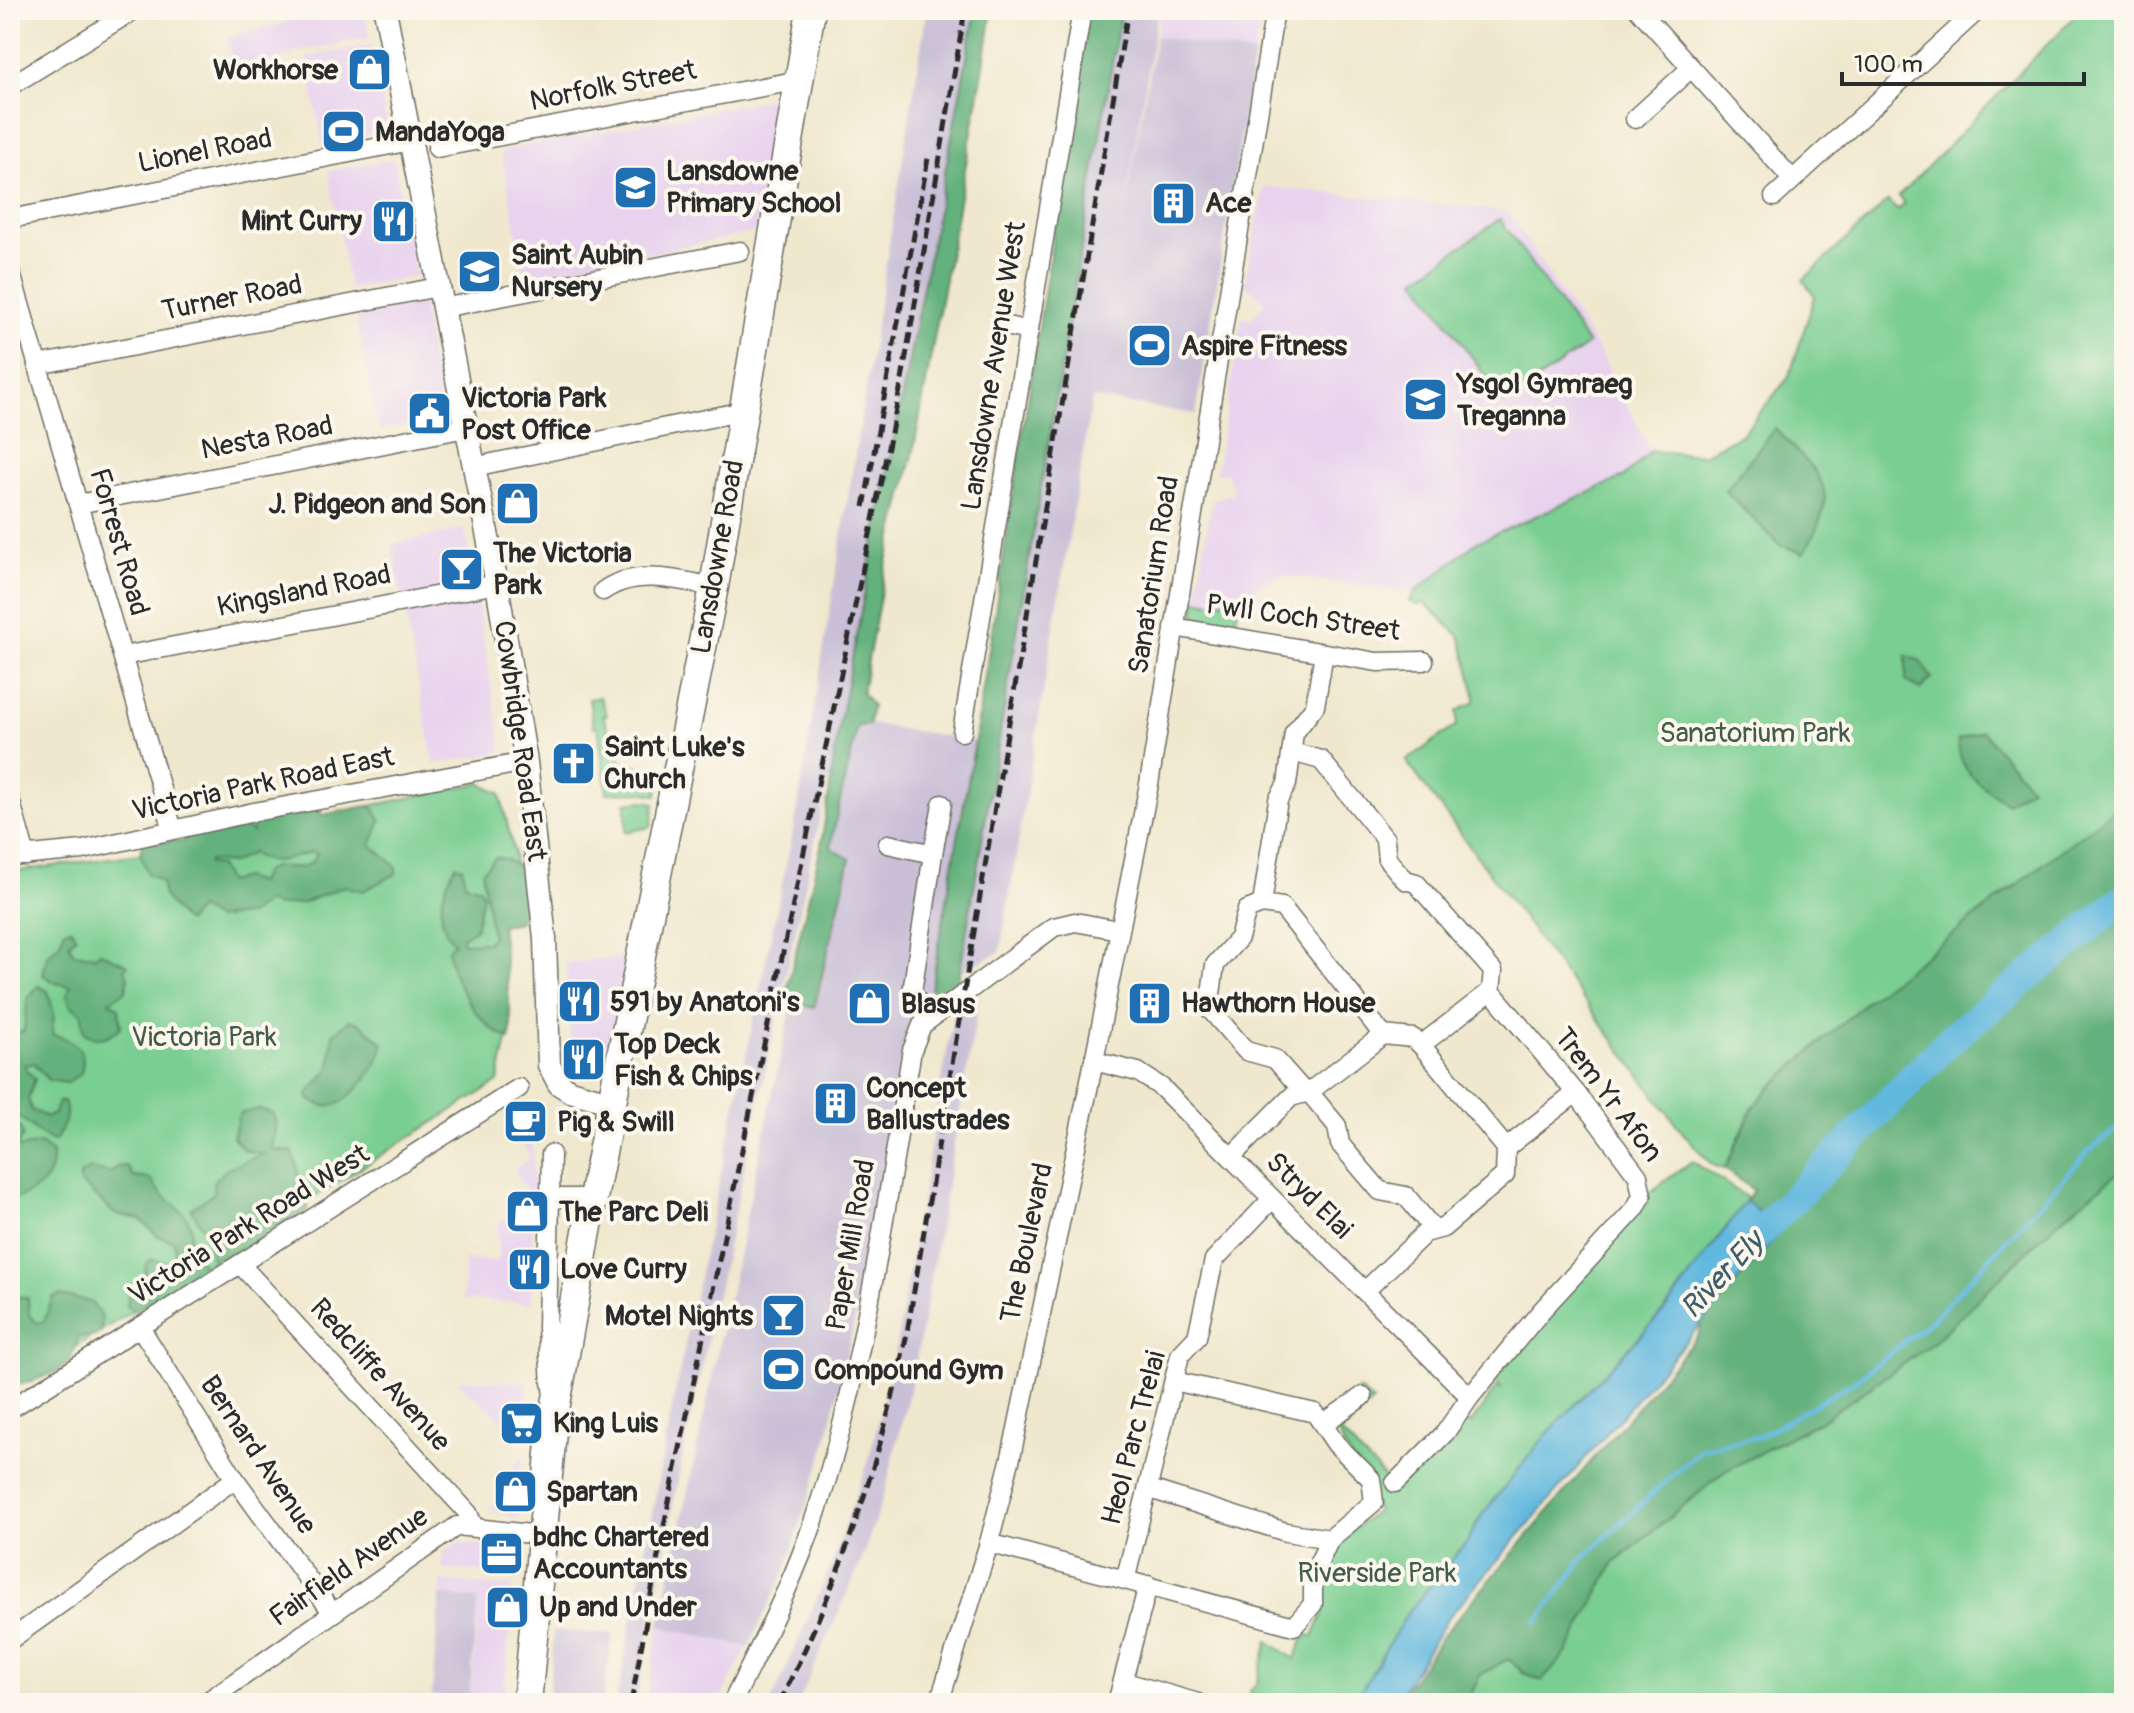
<svg xmlns="http://www.w3.org/2000/svg" width="2134" height="1713" font-family="Pangolin,sans-serif">
<style>
.built{fill:#e8d2ee}
.industrial{fill:#c9bfd7}
.green{fill:#7ace91;stroke:#527c5e;stroke-width:2}
.forest{fill:#63b17b;stroke:#476e53;stroke-width:2;fill-rule:evenodd}
.water{fill:#61b8de;stroke:#467284;stroke-width:2}
.lines{fill:none;stroke-linecap:round;stroke-linejoin:round}
.stream{stroke:#61b8de;stroke-width:5}
.river{stroke:#61b8de;stroke-width:30}
.minor-casing{stroke:#706d64;stroke-width:21}
.tertiary-casing{stroke:#706d64;stroke-width:25}
.primary-casing{stroke:#706d64;stroke-width:31}
.minor{stroke:#fff;stroke-width:18}
.tertiary{stroke:#fff;stroke-width:22}
.primary{stroke:#fff;stroke-width:28}
.rail{stroke:#2b2b2b;stroke-width:5;stroke-dasharray:12 6;stroke-linecap:butt}
.labels{text-anchor:middle;dominant-baseline:central;stroke-width:8;stroke-linejoin:round;paint-order:stroke}
.poi-label{font-size:28px;font-weight:bold;fill:#2b2b2b;stroke:#fbf7ec;text-anchor:start}
.street-label{font-size:28px;fill:#2b2b2b;stroke:#fbf7ec}
.park-label{font-size:28px;fill:#435c4a;stroke:#fbf7ec}
.water-label{font-size:30px;font-style:italic;fill:#3e5c6a;stroke:#fbf7ec}
</style>
<rect width="100%" height="100%" fill="#fbf7ec"/>
<filter id="ink" filterUnits="userSpaceOnUse"><feTurbulence type="fractalNoise" baseFrequency=".0125" numOctaves="2"/><feDisplacementMap in="SourceGraphic" scale="16" xChannelSelector="R" yChannelSelector="G"/><feConvolveMatrix kernelMatrix="1 2 1 2 8 2 1 2 1" color-interpolation-filters="sRGB"/></filter>
<filter id="wash" filterUnits="userSpaceOnUse"><feTurbulence type="fractalNoise" baseFrequency=".006" numOctaves="4" result="noise"/><feDisplacementMap in="SourceGraphic" scale="32" xChannelSelector="R" yChannelSelector="G"/><feGaussianBlur stdDeviation="1.8" result="paint"/><feColorMatrix in="noise" values="0 0 0 0 0 0 0 0 0 0 0 0 0 0 0 0 0 1.4 0 .05"/><feComposite in="paint" operator="in"/></filter>
<g filter="url(#wash)">
<rect width="100%" height="100%" fill="#f0e8ce"/>
<g class="built">
<polygon points="295,10 364,10 369,38 292,53 292,56 234,70 227,38 296,20"/>
<polygon points="1161,10 1262,10 1254,54 1156,36"/>
<polygon points="371,45 388,131 322,144 307,57"/>
<polygon points="779,97 756,232 525,278 501,151"/>
<polygon points="394,159 416,276 350,289 328,171"/>
<polygon points="1264,186 1508,212 1598,349 1651,451 1624,477 1477,542 1415,592 1278,575 1234,600 1212,603 1196,600 1212,500 1234,493 1227,473 1216,473 1242,316 1252,319 1265,302 1245,284"/>
<polygon points="421,304 443,418 379,430 356,317"/>
<polygon points="465,529 502,748 498,753 434,764 392,544"/>
<polygon points="626,957 606,1065 578,1067 572,1061 566,963"/>
<polygon points="514,1108 531,1112 534,1191 529,1194 514,1170 531,1158 504,1115"/>
<polygon points="533,1202 531,1303 463,1300 465,1260 498,1261 498,1223"/>
<polygon points="460,1379 528,1383 524,1439 460,1383"/>
<polygon points="523,1457 518,1518 488,1510 509,1491 512,1477 507,1472"/>
<polygon points="456,1543 515,1548 513,1574 442,1569 443,1552"/>
<polygon points="441,1581 513,1587 503,1703 431,1703 432,1695 469,1698 476,1642 478,1599 440,1595"/>
<polygon points="659,1626 748,1647 718,1703 646,1703"/>
</g>
<g class="industrial">
<polygon points="927,10 983,10 854,721 977,741 1094,10 1158,10 1118,248 1156,36 1254,54 1196,414 1092,398 1000,952 933,985 905,1037 860,1296 825,1447 785,1572 748,1647 659,1626 851,727 827,784 683,1453 636,1703 616,1703 675,1392 797,813"/>
<polygon points="980,995 915,1367 886,1488 861,1562 798,1703 771,1703 829,1571 868,1462 894,1360 954,1011"/>
<polygon points="440,1595 478,1599 469,1698 432,1695"/>
<polygon points="554,1631 613,1634 602,1703 548,1703"/>
</g>
<g class="green">
<polygon points="2081,10 2124,10 2124,802 1869,999 1769,1089 1752,1108 1725,1169 1712,1165 1683,1133 1406,761 1457,725 1457,711 1475,702 1475,694 1461,638 1425,603 1417,605 1410,601 1415,592 1477,542 1624,477 1651,451 1703,455 1742,434 1789,377 1815,296 1803,280 1888,201 1897,210 1905,204 1899,196"/>
<polygon points="1500,219 1588,344 1505,403 1416,279"/>
<polygon points="1240,598 1235,625 1195,616 1196,600 1212,603"/>
<polygon points="600,697 607,715 603,716 622,763 662,771 657,795 640,792 607,793 598,727 593,727 589,699"/>
<polygon points="480,783 500,793 514,852 518,922 501,925 511,1022 498,1082 10,1388 10,872 139,854"/>
<polygon points="643,801 655,803 651,827 626,832 626,803"/>
<path d="M1692,1161L1746,1197V1201L1664,1311L1546,1435L1483,1514L1467,1542L1408,1612L1354,1703H1247L1250,1689L1256,1686L1268,1641L1295,1659L1306,1634L1313,1637L1324,1611L1319,1608C1317,1558 1339,1540 1377,1511L1336,1429L1358,1389L1373,1401L1341,1433L1396,1489L1463,1418L1471,1424L1496,1387L1501,1388L1494,1379L1648,1194Z"/>
<polygon points="2124,1168 2124,1703 1467,1703 1480,1675 1508,1659 1524,1673 1567,1653 1613,1564 1725,1471 1824,1419 1933,1343 2055,1224"/>
</g>
<g class="forest">
<path d="M976,10H992L984,65L913,454L885,570L862,692L872,706L869,725L857,726C850,768 836,806 831,848L850,859L814,1008L784,1001L821,846L839,726Z"/>
<polygon points="1088,10 1121,10 958,983 937,997 931,989 973,753"/>
<path d="M1775,428C1823,481 1843,484 1804,553L1780,545L1725,491Z"/>
<polygon points="1906,656 1919,660 1932,678 1920,689 1906,681"/>
<path d="M1982,731L2031,787L2007,803C1982,787 1958,772 1958,740Z"/>
<polygon points="2124,802 2124,1168 2055,1224 1933,1343 1824,1419 1725,1471 1613,1564 1567,1653 1542,1681 1524,1673 1508,1659 1480,1675 1467,1703 1397,1703 1443,1635 1698,1336 1726,1241 1753,1190 1725,1169 1753,1108 1769,1089 1869,999"/>
<path d="M367,806L373,807L381,821L371,845L396,866V874L363,891L344,886L303,903L278,906L266,902L251,914L215,919L199,909L187,922C177,916 171,904 163,896L162,882L147,873L140,853L143,841H183L195,830L240,823L252,832L254,812L316,808L322,815ZM312,852L317,854C302,885 270,848 259,883L244,878L228,882L219,866L208,864L209,861L232,863L252,853C269,869 292,857 312,852Z"/>
<path d="M496,857C531,862 538,898 518,922L501,925L511,1022L510,1039C479,1028 451,981 448,949L454,943C433,920 441,891 456,865L462,867L465,883L480,888L483,895L475,929L462,937L463,943L488,942L492,936L482,871Z"/>
<path d="M71,928L76,936L69,944L73,953L95,956L100,952L128,965L125,969L128,977L126,991L109,1001L119,1008L121,1027C111,1037 96,1043 84,1032L82,1014L70,1005L67,995L71,986L56,983L43,975L47,956L59,944L65,930Z"/>
<path d="M38,986L48,991L54,1015L52,1034C73,1040 88,1048 81,1073L67,1083L48,1080L34,1063L25,1065L26,1070L35,1079L28,1098L31,1110L47,1117L54,1114L59,1102L64,1101C70,1116 63,1128 55,1141C37,1137 27,1118 10,1112V1034L24,1031L28,998Z"/>
<path d="M350,1020L361,1024L383,1043C381,1064 355,1097 335,1105C326,1109 317,1103 310,1100L307,1095L330,1068L333,1034Z"/>
<polygon points="258,1109 273,1113 276,1122 272,1149 293,1152 299,1176 309,1187 308,1210 262,1236 257,1243 222,1258 212,1259 205,1231 191,1209 214,1193 213,1182 228,1168 263,1154 244,1150 233,1137 239,1114"/>
<path d="M14,1127H20L23,1136L17,1145L20,1148L40,1144L52,1153C54,1183 35,1192 10,1201V1131Z"/>
<path d="M127,1166L133,1177L151,1179C160,1199 182,1205 190,1224C194,1235 187,1241 189,1250L202,1263L198,1276L136,1311L127,1307L129,1290L143,1289L146,1264L151,1259L171,1263L176,1257L174,1241L158,1236L140,1219L115,1214L80,1182V1175L89,1169L110,1173L117,1167Z"/>
<path d="M13,1295L28,1298L29,1315L37,1323L44,1321L53,1297L60,1295L91,1302L102,1317L101,1332L95,1336L79,1337C73,1344 75,1355 69,1361C54,1379 28,1378 10,1390V1301Z"/>
</g>
<polygon class="water" points="1746,1201 1781,1231 1447,1619 1395,1703 1354,1703 1408,1612 1467,1542 1483,1514 1546,1435 1664,1311"/>
<g class="lines">
<polyline class="stream" points="1537,1622 1585,1556 1701,1449 1761,1436 1855,1381 1932,1320 2089,1151 2124,1123"/>
<polyline class="river" points="1742,1251 1953,1037 2124,899"/>
</g>
</g>
<g filter="url(#ink)">
<g class="lines">
<defs>
<g id="minor">
<polyline points="1639,10 1792,179"/>
<polyline points="10,86 134,10"/>
<polyline points="1635,119 1691,68"/>
<polyline points="437,148 800,80"/>
<polyline points="1774,197 1978,10"/>
<polyline points="10,219 411,141"/>
<polyline points="10,270 173,830"/>
<polyline points="442,308 740,251"/>
<polyline points="1007,326 1029,331"/>
<polyline points="37,365 438,287"/>
<polyline points="473,467 744,411"/>
<polyline points="78,504 466,428"/>
<path d="M603,591C635,568 679,580 714,587"/>
<polyline points="1174,627 1377,662 1424,661"/>
<polyline points="123,656 497,584"/>
<polyline points="962,732 1082,10"/>
<polyline points="1292,752 1321,760 1385,839 1387,859 1405,880 1416,883 1493,971 1491,991 1576,1093 1638,1176 1642,1196 1635,1209 1542,1310 1470,1397 1445,1433 1395,1483"/>
<polyline points="10,799 26,856"/>
<polyline points="888,844 933,854 912,992 927,1018"/>
<polyline points="933,854 942,804"/>
<polyline points="10,857 83,850 254,812 526,762"/>
<polyline points="1262,904 1282,907 1383,1035"/>
<polyline points="1421,1045 1506,1148"/>
<polyline points="1094,1061 1138,1072 1161,1087 1470,1397"/>
<polyline points="1304,1092 1275,1059 1246,1051 1209,1008 1215,965 1239,938 1247,910 1262,904 1278,800 1287,784 1294,733 1315,706 1324,653"/>
<polyline points="1309,1092 1337,1126 1340,1144 1380,1191 1406,1196 1433,1229"/>
<polyline points="551,1154 547,1328 551,1383"/>
<polyline points="1231,1157 1291,1097 1309,1092 1383,1035 1413,1038 1421,1045 1491,991"/>
<polyline points="551,1198 593,1198"/>
<polyline points="240,1264 468,1513 474,1527"/>
<polyline points="1365,1291 1425,1233 1443,1228 1505,1175 1506,1148 1576,1093"/>
<polyline points="140,1327 235,1479 332,1612"/>
<polyline points="10,1409 519,1088"/>
<polyline points="1324,1423 1363,1396"/>
<polyline points="1150,1489 1286,1532 1330,1539 1374,1502 1371,1479 1336,1444 1315,1413 1174,1381"/>
<polyline points="989,1543 1294,1626 1313,1604 1313,1575 1330,1539"/>
<polyline points="1126,1577 1180,1355 1197,1337 1214,1260 1272,1199"/>
<polyline points="10,1640 235,1479"/>
<polyline points="1125,1682 1198,1703"/>
<polyline points="205,1703 457,1526 540,1535"/>
<path d="M732,1703C759,1649 787,1594 808,1537C864,1380 884,1214 912,1050L922,1025L1054,927L1075,922L1119,930"/>
<polyline points="939,1703 989,1543 1011,1457 1094,1061 1149,784 1275,10"/>
<polyline points="1117,1703 1148,1585"/>
</g>
<polyline id="tertiary" points="385,10 497,584 526,762 545,939 549,1065 559,1084 570,1091 613,1103"/>
<polyline id="primary" points="527,1703 553,1421 593,1198 714,587 811,10"/>
</defs>
<use href="#minor" class="minor-casing"/>
<use href="#tertiary" class="tertiary-casing"/>
<use href="#primary" class="primary-casing"/>
<use href="#minor" class="minor"/>
<use href="#tertiary" class="tertiary"/>
<use href="#primary" class="primary"/>
<g class="rail">
<polyline points="864,507 929,153"/>
<polyline points="631,1703 662,1535 902,380 965,10"/>
<path d="M779,1703C839,1585 880,1462 907,1333L1128,10"/>
</g>
</g>
</g>
<defs>
<symbol id="shop-square" viewBox="-11 -11 22 22"><rect x="-9" y="-9" width="18" height="18" rx="4" fill="#1f6fb2" stroke="#fbf7ec"/><path d="M-5-2.5h2.3a2.7 3.5 0 0 1 5.4 0H5L5.5 6h-11ZM-1.5-2.5h3a1.5 2.3 0 0 0-3 0Z" fill="#fff"/></symbol>
<symbol id="stadium-square" viewBox="-11 -11 22 22"><rect x="-9" y="-9" width="18" height="18" rx="4" fill="#1f6fb2" stroke="#fbf7ec"/><path d="M0-5a6.5 5 0 1 0 0 10a6.5 5 0 1 0 0-10ZM-3.5-1.8h7v3.6h-7Z" fill="#fff"/></symbol>
<symbol id="school-square" viewBox="-11 -11 22 22"><rect x="-9" y="-9" width="18" height="18" rx="4" fill="#1f6fb2" stroke="#fbf7ec"/><path d="M0-5L7-2L0 1L-7-2ZM-4 1L0 2.5L4 1V4Q0 6-4 4Z" fill="#fff"/></symbol>
<symbol id="building-square" viewBox="-11 -11 22 22"><rect x="-9" y="-9" width="18" height="18" rx="4" fill="#1f6fb2" stroke="#fbf7ec"/><path d="M-4-6H4V6H1V3H-1V6H-4ZM-2.5-4.3h1.7v1.8h-1.7ZM.8-4.3h1.7v1.8H.8ZM-2.5-1h1.7V.8h-1.7ZM.8-1h1.7V.8H.8Z" fill="#fff"/></symbol>
<symbol id="restaurant-square" viewBox="-11 -11 22 22"><rect x="-9" y="-9" width="18" height="18" rx="4" fill="#1f6fb2" stroke="#fbf7ec"/><path d="M-5-6h1v4h1v-4h1v4h1v-4h1v5L-1.5 .5V6h-2V.5L-5-1ZM5-6V6H3V1.5H1.5Q1.5-4 5-6Z" fill="#fff"/></symbol>
<symbol id="civic-square" viewBox="-11 -11 22 22"><rect x="-9" y="-9" width="18" height="18" rx="4" fill="#1f6fb2" stroke="#fbf7ec"/><path d="M-.6-6.5H3V-4.5H.6V-3L4-1V1h2V6H-6V1h2V-1L-.6-3ZM-1.2 2.5V6h2.4V2.5Z" fill="#fff"/></symbol>
<symbol id="bar-square" viewBox="-11 -11 22 22"><rect x="-9" y="-9" width="18" height="18" rx="4" fill="#1f6fb2" stroke="#fbf7ec"/><path d="M-6-5H6L.8 .8V4.5H3.5V6h-7V4.5H-.8V.8Z" fill="#fff"/></symbol>
<symbol id="church-square" viewBox="-11 -11 22 22"><rect x="-9" y="-9" width="18" height="18" rx="4" fill="#1f6fb2" stroke="#fbf7ec"/><path d="M-1.2-6h2.4v3.5h3.3v2.4h-3.3V6h-2.4V-.1h-3.3v-2.4h3.3Z" fill="#fff"/></symbol>
<symbol id="cafe-square" viewBox="-11 -11 22 22"><rect x="-9" y="-9" width="18" height="18" rx="4" fill="#1f6fb2" stroke="#fbf7ec"/><path d="M-5.5-4.5H6V0H3Q3 3.5 0 3.5H-2.5Q-5.5 3.5-5.5 0ZM3-3.2v2h1.7v-2ZM-6 4.5H4V6H-6Z" fill="#fff"/></symbol>
<symbol id="supermarket-square" viewBox="-11 -11 22 22"><rect x="-9" y="-9" width="18" height="18" rx="4" fill="#1f6fb2" stroke="#fbf7ec"/><path d="M-6-5.5h2.5l.6 2H6L4.5 2H-2.5L-4.4-4H-6ZM-1.5 3.2a1.3 1.3 0 1 0 .1 0ZM3 3.2a1.3 1.3 0 1 0 .1 0Z" fill="#fff"/></symbol>
<symbol id="office-square" viewBox="-11 -11 22 22"><rect x="-9" y="-9" width="18" height="18" rx="4" fill="#1f6fb2" stroke="#fbf7ec"/><path d="M-6-3h4V-5.5h4V-3h4V5H-6ZM-1-4.5V-3h2v-1.5ZM-6 0V1H6V0Z" fill="#fff"/></symbol>
</defs>
<g fill-rule="evenodd">
<use href="#shop-square" x="344" y="44" width="51" height="51"/>
<use href="#stadium-square" x="318" y="106" width="51" height="51"/>
<use href="#school-square" x="610" y="162" width="51" height="51"/>
<use href="#building-square" x="1148" y="178" width="51" height="51"/>
<use href="#restaurant-square" x="368" y="196" width="51" height="51"/>
<use href="#school-square" x="454" y="246" width="51" height="51"/>
<use href="#stadium-square" x="1124" y="320" width="51" height="51"/>
<use href="#school-square" x="1400" y="374" width="51" height="51"/>
<use href="#civic-square" x="404" y="388" width="51" height="51"/>
<use href="#shop-square" x="492" y="478" width="51" height="51"/>
<use href="#bar-square" x="436" y="544" width="51" height="51"/>
<use href="#church-square" x="548" y="738" width="51" height="51"/>
<use href="#restaurant-square" x="554" y="976" width="51" height="51"/>
<use href="#building-square" x="1124" y="978" width="51" height="51"/>
<use href="#shop-square" x="844" y="978" width="51" height="51"/>
<use href="#restaurant-square" x="558" y="1034" width="51" height="51"/>
<use href="#building-square" x="810" y="1078" width="51" height="51"/>
<use href="#cafe-square" x="500" y="1096" width="51" height="51"/>
<use href="#shop-square" x="502" y="1186" width="51" height="51"/>
<use href="#restaurant-square" x="504" y="1244" width="51" height="51"/>
<use href="#bar-square" x="758" y="1290" width="51" height="51"/>
<use href="#stadium-square" x="758" y="1344" width="51" height="51"/>
<use href="#supermarket-square" x="496" y="1398" width="51" height="51"/>
<use href="#shop-square" x="490" y="1466" width="51" height="51"/>
<use href="#office-square" x="476" y="1528" width="51" height="51"/>
<use href="#shop-square" x="482" y="1582" width="51" height="51"/>
</g>
<g class="labels">
<g class="poi-label">
<text x="338" y="70" text-anchor="end">Workhorse</text>
<text x="375" y="132">MandaYoga</text>
<text x="666" y="171">Lansdowne<tspan x="666" dy="32">Primary School</tspan></text>
<text x="1205" y="203">Ace</text>
<text x="362" y="221" text-anchor="end">Mint Curry</text>
<text x="511" y="255">Saint Aubin<tspan x="511" dy="32">Nursery</tspan></text>
<text x="1181" y="346">Aspire Fitness</text>
<text x="1457" y="384">Ysgol Gymraeg<tspan x="1457" dy="32">Treganna</tspan></text>
<text x="461" y="398">Victoria Park<tspan x="461" dy="32">Post Office</tspan></text>
<text x="486" y="504" text-anchor="end">J. Pidgeon and Son</text>
<text x="493" y="553">The Victoria<tspan x="493" dy="32">Park</tspan></text>
<text x="604" y="747">Saint Luke's<tspan x="604" dy="32">Church</tspan></text>
<text x="610" y="1002">591 by Anatoni's</text>
<text x="1181" y="1003">Hawthorn House</text>
<text x="901" y="1004">Blasus</text>
<text x="614" y="1044">Top Deck<tspan x="614" dy="32">Fish &amp; Chips</tspan></text>
<text x="866" y="1088">Concept<tspan x="866" dy="32">Ballustrades</tspan></text>
<text x="557" y="1122">Pig &amp; Swill</text>
<text x="559" y="1212">The Parc Deli</text>
<text x="560" y="1269">Love Curry</text>
<text x="753" y="1316" text-anchor="end">Motel Nights</text>
<text x="814" y="1370">Compound Gym</text>
<text x="553" y="1423">King Luis</text>
<text x="546" y="1492">Spartan</text>
<text x="533" y="1537">bdhc Chartered<tspan x="533" dy="32">Accountants</tspan></text>
<text x="539" y="1607">Up and Under</text>
</g>
<g class="street-label">
<text transform="translate(613 86) rotate(-11)">Norfolk Street</text>
<text transform="translate(205 151) rotate(-11)">Lionel Road</text>
<text transform="translate(232 298) rotate(-11)">Turner Road</text>
<text transform="translate(994 366) rotate(-81)">Lansdowne Avenue West</text>
<text transform="translate(267 438) rotate(-11)">Nesta Road</text>
<text transform="translate(119 542) rotate(74)">Forrest Road</text>
<text transform="translate(718 557) rotate(-80)">Lansdowne Road</text>
<text transform="translate(1154 575) rotate(-81)">Sanatorium Road</text>
<text transform="translate(304 591) rotate(-11)">Kingsland Road</text>
<text transform="translate(1303 618) rotate(8)">Pwll Coch Street</text>
<text transform="translate(520 741) rotate(82)">Cowbridge Road East</text>
<text transform="translate(263 784) rotate(-12)">Victoria Park Road East</text>
<text transform="translate(1608 1095) rotate(53)">Trem Yr Afon</text>
<text transform="translate(1309 1196) rotate(45)">Stryd Elai</text>
<text transform="translate(249 1225) rotate(-32)">Victoria Park Road West</text>
<text transform="translate(1027 1243) rotate(-78)">The Boulevard</text>
<text transform="translate(851 1245) rotate(-80)">Paper Mill Road</text>
<text transform="translate(380 1375) rotate(48)">Redcliffe Avenue</text>
<text transform="translate(1134 1438) rotate(-75)">Heol Parc Trelai</text>
<text transform="translate(258 1455) rotate(56)">Bernard Avenue</text>
<text transform="translate(349 1567) rotate(-35)">Fairfield Avenue</text>
</g>
<g class="park-label">
<text x="1755" y="733">Sanatorium Park</text>
<text x="204" y="1037">Victoria Park</text>
<text x="1377" y="1573">Riverside Park</text>
</g>
<g class="water-label">
<text transform="translate(1722 1275) rotate(-47)">River Ely</text>
</g>
</g>
<rect width="2134" height="1713" fill="none" stroke="#fbf7ec" stroke-width="40"/>
<path d="M1842 72v12h242v-12" fill="none" stroke="#2b2b2b" stroke-width="4"/>
<text x="1854" y="72" font-size="24" fill="#2b2b2b" stroke="#fbf7ec" stroke-width="6" paint-order="stroke">100 m</text>
</svg>
